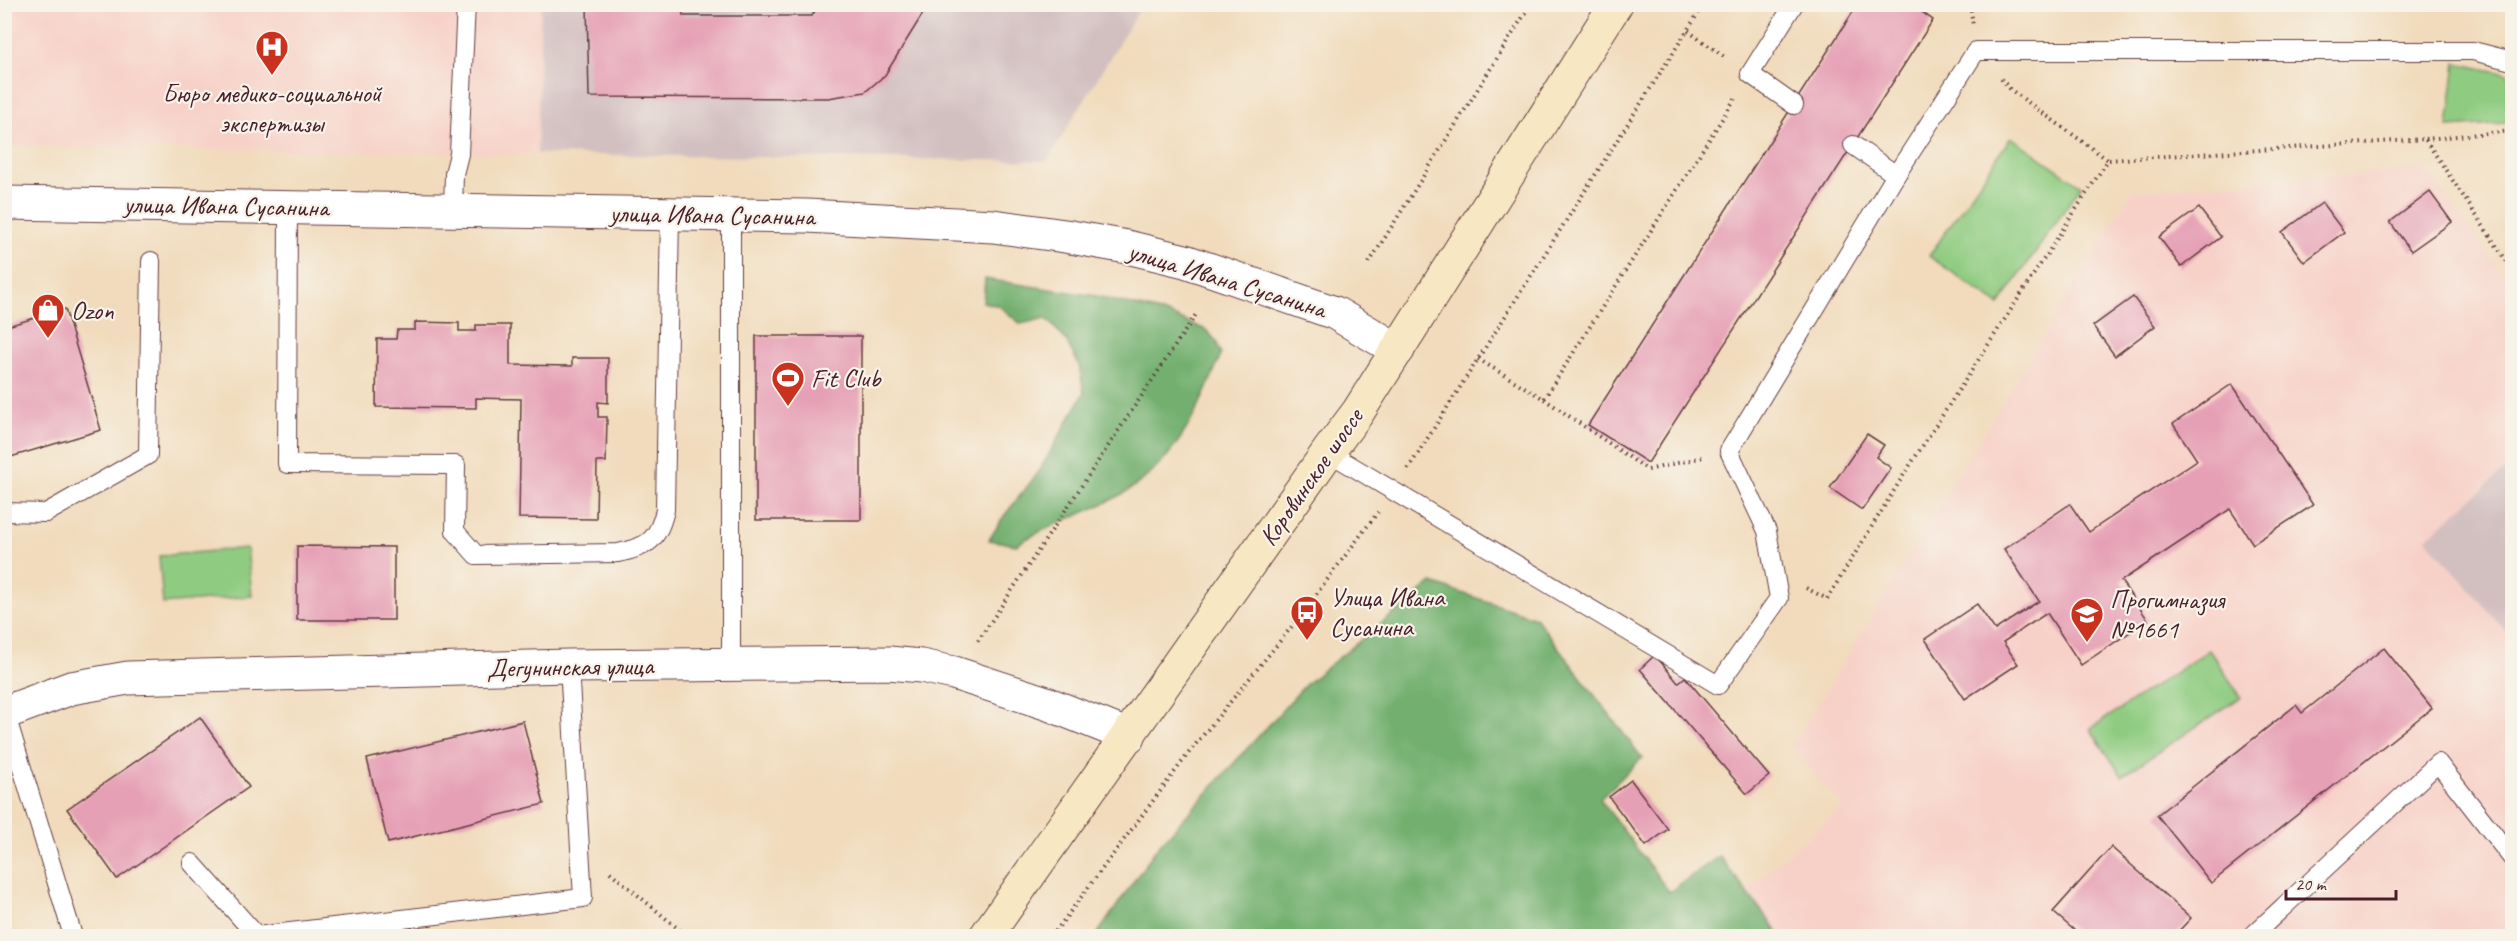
<svg xmlns="http://www.w3.org/2000/svg" width="2517" height="941" font-family="Caveat,sans-serif">
<style>
.built{fill:#f7d1c8}
.industrial{fill:#d2bfc0}
.green{fill:#8fcc81;stroke:#6c7656;stroke-width:1.5}
.forest{fill:#73b06f;stroke:#5e684d;stroke-width:1.5}
.building{fill:#e6a0b6}
.lines{fill:none;stroke-linecap:round;stroke-linejoin:round}
.service-casing{stroke:#633b41;stroke-width:20}
.minor-casing{stroke:#633b41;stroke-width:35}
.tertiary-casing{stroke:#633b41;stroke-width:35}
.secondary-casing{stroke:#633b41;stroke-width:35}
.path{stroke:#633b41;stroke-width:4;stroke-dasharray:1.5 4.5;stroke-linecap:butt}
.service{stroke:#fff;stroke-width:18}
.minor{stroke:#fff;stroke-width:33}
.tertiary{stroke:#fff;stroke-width:33}
.secondary{stroke:#f7e8c3;stroke-width:33}
.labels{text-anchor:middle;dominant-baseline:central;stroke-width:4.5;stroke-linejoin:round;paint-order:stroke}
.poi-label{font-size:26px;fill:#4a1f2b;stroke:#f7f3e8;text-anchor:start}
.street-label{font-size:26px;fill:#4a1f2b;stroke:#f7f3e8}
</style>
<rect width="100%" height="100%" fill="#f7f3e8"/>
<filter id="ink" filterUnits="userSpaceOnUse"><feTurbulence type="fractalNoise" baseFrequency=".0167" numOctaves="2"/><feDisplacementMap in="SourceGraphic" scale="12" xChannelSelector="R" yChannelSelector="G"/><feConvolveMatrix kernelMatrix="1 2 1 2 8 2 1 2 1" color-interpolation-filters="sRGB"/></filter>
<filter id="wash" filterUnits="userSpaceOnUse"><feTurbulence type="fractalNoise" baseFrequency=".008" numOctaves="4" result="noise"/><feDisplacementMap in="SourceGraphic" scale="24" xChannelSelector="R" yChannelSelector="G"/><feGaussianBlur stdDeviation="1.35" result="paint"/><feColorMatrix in="noise" values="0 0 0 0 0 0 0 0 0 0 0 0 0 0 0 0 0 1.4 0 .05"/><feComposite in="paint" operator="in"/></filter>
<g filter="url(#wash)">
<rect width="100%" height="100%" fill="#f1dbbc"/>
<g class="built">
<polygon points="5,5 541,5 537,154 5,147"/>
<polygon points="2427,169 2512,288 2512,464 2426,538 2512,639 2512,936 1096,936 1156,849 1306,684 1432,583 1536,618 1642,758 1600,799 1669,892 1719,856 1746,890 1843,807 1791,748 2132,191"/>
</g>
<g class="industrial">
<polygon points="541,5 1142,5 1047,161 537,154"/>
<polygon points="2512,464 2512,639 2426,538"/>
</g>
<g class="green">
<polygon points="2456,63 2507,74 2512,84 2512,120 2497,124 2448,127"/>
<polygon points="2011,137 2081,186 1999,305 1929,256"/>
<polygon points="247,548 252,596 163,604 159,556"/>
<polygon points="2209,650 2241,697 2122,776 2090,729"/>
</g>
<g class="forest">
<path d="M985,279L1096,296L1168,314L1206,330L1216,341L1221,354C1199,411 1174,468 1115,498C1082,515 1047,525 1016,545L989,540L1004,516L1038,473L1084,393L1079,365L1065,339L1046,318L1021,324L999,306L983,302Z"/>
<polygon points="1432,583 1536,618 1642,758 1600,799 1669,892 1719,856 1781,936 1096,936 1156,849 1306,684"/>
</g>
<g id="blocks">
<g class="building">
<polygon points="587,4 682,4 683,16 812,16 819,4 929,4 885,75 865,92 828,98 589,97"/>
<polygon points="1858,4 1910,4 1933,20 1648,463 1588,425"/>
<polygon points="2430,192 2452,222 2411,251 2390,222"/>
<polygon points="2322,203 2344,232 2304,262 2282,232"/>
<polygon points="2199,208 2221,237 2181,267 2159,237"/>
<polygon points="2133,297 2155,326 2115,356 2093,326"/>
<polygon points="65,309 101,430 4,459 4,327"/>
<polygon points="415,322 459,323 459,331 476,331 476,325 510,325 510,365 572,366 572,358 608,358 608,403 598,402 598,417 607,417 606,462 597,462 596,519 519,518 521,399 476,398 476,408 376,407 377,339 396,339 397,330 415,330"/>
<rect x="756" y="336" width="105" height="184"/>
<polygon points="2232,384 2313,505 2253,544 2230,509 2121,581 2148,620 2081,665 2047,613 2003,642 2018,664 1965,699 1925,639 1977,604 1995,630 2039,601 2004,549 2070,504 2089,532 2197,460 2173,424"/>
<polygon points="1867,434 1884,445 1876,457 1891,468 1862,510 1830,488"/>
<polygon points="297,546 394,547 394,620 297,620"/>
<polygon points="2384,648 2432,708 2211,883 2157,815 2296,705 2302,713"/>
<polygon points="1655,655 1678,683 1685,677 1769,776 1747,794 1640,669"/>
<polygon points="200,717 249,787 117,879 67,809"/>
<polygon points="523,721 544,804 388,843 367,759"/>
<polygon points="1631,780 1668,829 1646,846 1609,797"/>
<polygon points="2111,847 2191,918 2174,936 2081,936 2053,912"/>
</g>
</g>
</g>
<g filter="url(#ink)">
<use href="#blocks" fill-opacity="0" stroke="#633b41" stroke-width="1.5"/>
<g class="lines">
<defs>
<g id="service">
<polyline points="1794,4 1750,74 1794,105"/>
<polyline points="1853,145 1896,175"/>
<path d="M288,207L287,464L456,465L455,531L476,555L618,553C647,547 658,541 665,510L670,214"/>
<polyline points="453,210 454,174 459,154 466,4"/>
<polyline points="731,215 731,664"/>
<polyline points="1328,452 1718,685 1779,598 1767,531 1729,451 1896,175 1976,51 2473,51 2512,61"/>
<polyline points="4,512 46,513 148,455 151,261"/>
<polyline points="5,712 73,936"/>
<polyline points="192,863 257,936"/>
<polyline points="256,936 583,898 569,666"/>
<polyline points="2252,936 2438,763 2512,858"/>
</g>
<polyline id="minor" points="4,713 71,688 128,678 569,666 889,663 921,666 954,673 1046,703 1129,736"/>
<polyline id="tertiary" points="4,203 807,216 993,226 1065,236 1127,247 1185,261 1335,313 1398,350"/>
<polyline id="secondary" points="986,936 1328,452 1358,412 1616,4"/>
</defs>
<use href="#service" class="service-casing"/>
<use href="#minor" class="minor-casing"/>
<use href="#tertiary" class="tertiary-casing"/>
<use href="#secondary" class="secondary-casing"/>
<g class="path">
<polyline points="1970,4 1973,25"/>
<polyline points="1688,31 1726,58"/>
<polyline points="2001,79 2011,90 2108,160"/>
<polyline points="2425,139 2512,131"/>
<polyline points="1369,263 1531,4"/>
<polyline points="1478,359 1544,399 1736,97"/>
<polyline points="1544,399 1648,470 1703,457"/>
<polyline points="1408,469 1704,4"/>
<polyline points="1806,588 1827,599 1903,476 2108,160 2425,139 2512,269"/>
<polyline points="978,641 1197,313"/>
<polyline points="610,872 687,936"/>
<polyline points="1052,936 1191,750 1294,624 1378,512"/>
</g>
<use href="#service" class="service"/>
<use href="#minor" class="minor"/>
<use href="#tertiary" class="tertiary"/>
<use href="#secondary" class="secondary"/>
</g>
</g>
<defs>
<symbol id="hospital-pin" viewBox="-11 -11 22 30"><path d="M0 17L-7.5 6A9.5 9.5 0 1 1 7.5 6Z" fill="#c8321e" stroke="#f7f3e8"/><path d="M-5-5h3v3.5h4V-5h3V5h-3V1.5h-4V5h-3Z" fill="#fff"/></symbol>
<symbol id="shop-pin" viewBox="-11 -11 22 30"><path d="M0 17L-7.5 6A9.5 9.5 0 1 1 7.5 6Z" fill="#c8321e" stroke="#f7f3e8"/><path d="M-5-2.5h2.3a2.7 3.5 0 0 1 5.4 0H5L5.5 6h-11ZM-1.5-2.5h3a1.5 2.3 0 0 0-3 0Z" fill="#fff"/></symbol>
<symbol id="stadium-pin" viewBox="-11 -11 22 30"><path d="M0 17L-7.5 6A9.5 9.5 0 1 1 7.5 6Z" fill="#c8321e" stroke="#f7f3e8"/><path d="M0-5a6.5 5 0 1 0 0 10a6.5 5 0 1 0 0-10ZM-3.5-1.8h7v3.6h-7Z" fill="#fff"/></symbol>
<symbol id="bus-pin" viewBox="-11 -11 22 30"><path d="M0 17L-7.5 6A9.5 9.5 0 1 1 7.5 6Z" fill="#c8321e" stroke="#f7f3e8"/><path d="M-5-6H5V4H4V6H2V4H-2V6H-4V4H-5ZM-3.5-4V0h7V-4ZM-3.5 1.2v1.5H-2V1.2ZM2 1.2v1.5H3.5V1.2Z" fill="#fff"/></symbol>
<symbol id="school-pin" viewBox="-11 -11 22 30"><path d="M0 17L-7.5 6A9.5 9.5 0 1 1 7.5 6Z" fill="#c8321e" stroke="#f7f3e8"/><path d="M0-5L7-2L0 1L-7-2ZM-4 1L0 2.5L4 1V4Q0 6-4 4Z" fill="#fff"/></symbol>
</defs>
<g fill-rule="evenodd">
<use href="#hospital-pin" x="253" y="28" width="38" height="52"/>
<use href="#shop-pin" x="29" y="291" width="38" height="52"/>
<use href="#stadium-pin" x="769" y="359" width="38" height="52"/>
<use href="#bus-pin" x="1288" y="593" width="38" height="52"/>
<use href="#school-pin" x="2068" y="595" width="38" height="52"/>
</g>
<g class="labels">
<g class="poi-label">
<text x="272" y="93" text-anchor="middle">Бюро медико-социальной<tspan x="272" dy="30">экспертизы</tspan></text>
<text x="71" y="310">Ozon</text>
<text x="811" y="378">Fit Club</text>
<text x="1330" y="597">Улица Ивана<tspan x="1330" dy="30">Сусанина</tspan></text>
<text x="2110" y="599">Прогимназия<tspan x="2110" dy="30">№1661</tspan></text>
</g>
<g class="street-label">
<text transform="translate(226 206) rotate(1)">улица Ивана Сусанина</text>
<text transform="translate(712 215) rotate(1)">улица Ивана Сусанина</text>
<text transform="translate(1227 280) rotate(17)">улица Ивана Сусанина</text>
<text transform="translate(1311 477) rotate(-55)">Коровинское шоссе</text>
<text transform="translate(570 667) rotate(-1)">Дегунинская улица</text>
</g>
</g>
<rect width="2517" height="941" fill="none" stroke="#f7f3e8" stroke-width="24"/>
<path d="M2286 890v9h110v-9" fill="none" stroke="#4a1f2b" stroke-width="3"/>
<text x="2295" y="890" font-size="18" fill="#4a1f2b" stroke="#f7f3e8" stroke-width="4.5" paint-order="stroke">20 m</text>
</svg>
